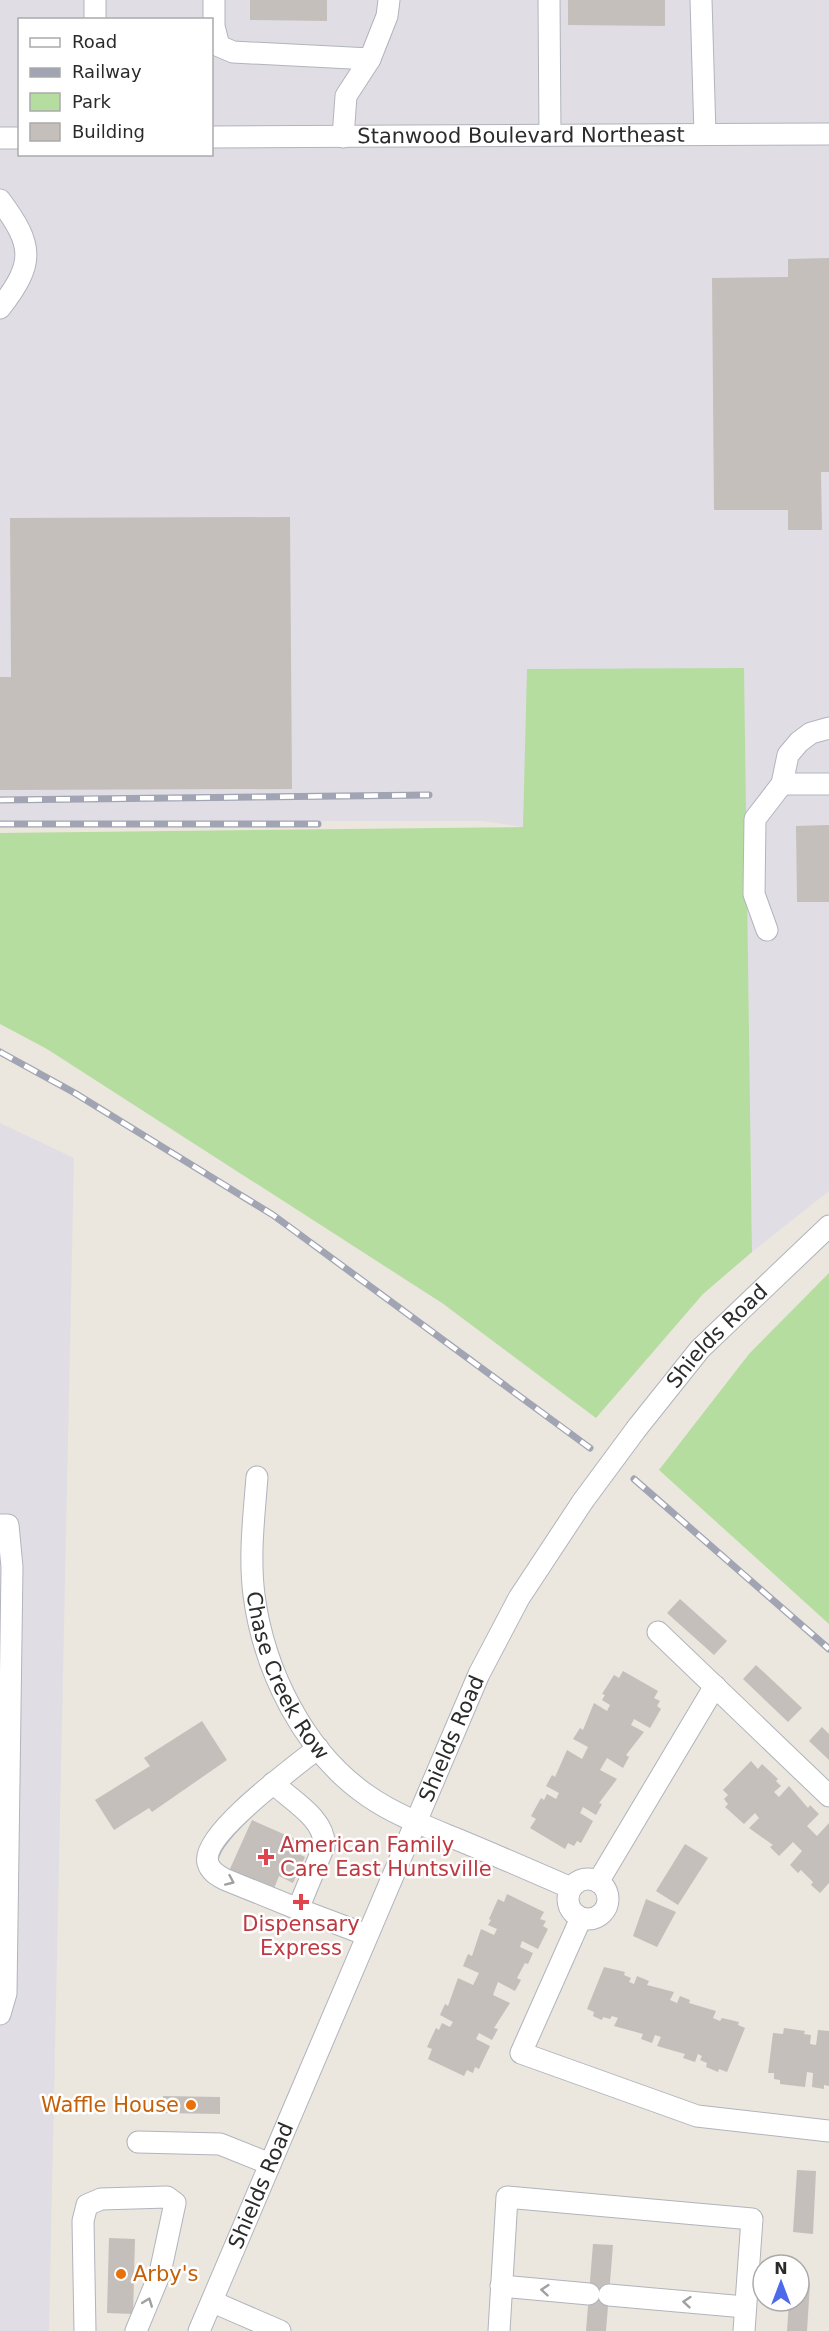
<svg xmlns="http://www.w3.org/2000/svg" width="829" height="2331" font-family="'DejaVu Sans',sans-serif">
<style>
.industrial{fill:#e0dee4;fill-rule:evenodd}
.green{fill:#b5dd9f}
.building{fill:#c4bfba}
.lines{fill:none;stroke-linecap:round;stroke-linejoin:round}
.minor-casing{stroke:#b1b4bd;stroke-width:23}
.minor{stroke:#fff;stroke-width:21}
.rail-casing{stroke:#a1a4b3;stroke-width:7}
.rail{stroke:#fff;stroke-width:4.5;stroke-dasharray:14;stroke-linecap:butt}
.minor-bridge-casing{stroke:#b1b4bd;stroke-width:23;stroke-linecap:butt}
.minor-bridge{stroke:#fff;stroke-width:21}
.oneway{stroke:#a0a0a0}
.health-dot{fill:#e0444e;stroke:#fff;stroke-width:2}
.food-dot{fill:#e8710a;stroke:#fff;stroke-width:2}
.labels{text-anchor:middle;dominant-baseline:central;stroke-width:5;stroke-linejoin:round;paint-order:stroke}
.street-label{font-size:21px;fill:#2b2b2b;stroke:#fff}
.health-label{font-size:21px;fill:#be3a42;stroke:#fff;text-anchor:start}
.food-label{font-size:21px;fill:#c56008;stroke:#fff;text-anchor:end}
</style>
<rect width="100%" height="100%" fill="#ebe6de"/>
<g class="industrial">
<path d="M0,0H829V1191L752,1252L743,668L687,669L523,827L483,821H0ZM20,20H212V154H20Z"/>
<polygon points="0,1123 74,1158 49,2331 0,2331"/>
</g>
<g class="green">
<polygon points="744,668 752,1252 703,1294 596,1418 442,1303 47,1049 0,1024 0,833 523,827 527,669"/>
<polygon points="829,1273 829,1624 659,1470 749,1354"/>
</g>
<g class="building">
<polygon points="250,0 327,0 327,21 250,20"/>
<polygon points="568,0 665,0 665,26 568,25"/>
<polygon points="829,258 829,472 821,472 822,530 788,530 788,510 714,510 712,278 788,277 788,259"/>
<polygon points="290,517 292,789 0,790 0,677 11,677 10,518"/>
<polygon points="829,825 829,902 797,902 796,826"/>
<polygon points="680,1599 727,1641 714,1655 667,1613"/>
<polygon points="756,1665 802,1708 788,1722 743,1679"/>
<polygon points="623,1671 658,1691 654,1698 660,1701 657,1706 661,1709 650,1728 634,1719 631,1725 644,1732 626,1755 629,1757 623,1768 607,1758 600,1770 617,1779 599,1803 602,1804 596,1815 583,1807 580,1813 593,1821 581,1843 577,1841 574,1846 568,1843 565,1849 530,1828 536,1819 531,1816 541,1798 544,1800 547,1794 556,1799 559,1793 546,1786 552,1775 555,1777 567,1750 582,1759 588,1747 573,1739 580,1728 583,1730 594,1703 607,1711 610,1705 602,1700 605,1695 602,1694 614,1675 619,1678"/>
<polygon points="202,1721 227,1760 152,1812 149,1808 114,1830 95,1800 150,1766 144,1758"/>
<polygon points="822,1727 829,1734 829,1760 809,1741"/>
<polygon points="751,1761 758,1769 762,1764 778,1779 776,1781 781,1786 774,1792 779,1797 789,1786 808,1808 810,1805 819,1814 807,1826 817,1836 829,1823 829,1883 820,1893 811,1885 813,1882 801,1870 798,1873 790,1865 802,1851 793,1842 779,1856 770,1847 773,1845 749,1828 759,1818 755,1813 744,1824 725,1807 728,1804 724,1799 728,1795 723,1790"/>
<polygon points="252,1820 297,1840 292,1851 305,1857 293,1883 279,1876 273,1891 229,1871"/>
<polygon points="685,1844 708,1858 678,1905 656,1891"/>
<polygon points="507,1894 544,1912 540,1919 546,1921 543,1926 548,1929 538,1949 522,1941 520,1947 533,1953 528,1964 525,1963 517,1978 521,1980 515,1991 498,1982 493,1995 510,2003 494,2028 498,2029 492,2040 479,2033 476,2039 490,2046 479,2069 475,2067 473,2073 467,2070 464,2076 428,2059 432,2049 427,2047 436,2028 439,2030 442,2023 450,2027 453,2022 440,2015 445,2004 448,2006 458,1978 473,1985 479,1973 463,1966 468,1954 472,1956 481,1929 494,1935 497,1929 488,1925 491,1920 489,1919 498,1899 504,1902"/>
<polygon points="646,1899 676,1912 657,1947 633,1936"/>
<polygon points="604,1967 625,1972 624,1975 631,1978 629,1982 634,1984 637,1976 649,1981 647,1985 674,1992 670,2000 677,2003 680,1996 690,2000 689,2003 716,2011 713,2018 720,2021 722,2018 739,2022 738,2025 745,2028 727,2072 719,2069 718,2072 706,2067 707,2063 700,2060 702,2056 698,2054 695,2062 683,2058 685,2054 657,2046 661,2037 655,2035 652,2043 641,2039 643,2034 614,2026 618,2018 612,2016 610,2019 603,2017 602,2020 593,2016 594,2012 587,2009"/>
<polygon points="784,2028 805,2031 804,2034 811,2035 810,2044 816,2045 818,2030 829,2031 829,2086 824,2085 824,2089 812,2087 813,2073 807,2072 805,2087 780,2084 780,2080 774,2079 774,2073 768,2073 773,2033 783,2034"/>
<polygon points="163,2096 220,2097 220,2114 163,2113"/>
<polygon points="797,2170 816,2171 813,2234 793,2232"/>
<polygon points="109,2238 135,2239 133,2314 107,2313"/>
<polygon points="593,2244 613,2245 606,2331 586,2331"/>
<polygon points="799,2282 810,2283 807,2331 787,2331 789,2301 799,2301"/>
</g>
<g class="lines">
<defs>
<g id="minor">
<polyline points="95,0 95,20"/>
<polyline points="214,0 214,26 219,46 233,52 370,59 387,16 389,0"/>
<polyline points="549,0 550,135"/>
<polyline points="701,0 705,134"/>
<path id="s1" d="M212,137L829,134"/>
<polyline points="343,137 346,96 370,59"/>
<polyline points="0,138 20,138"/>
<path d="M0,200C34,246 35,263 0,308"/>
<polyline points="782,784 829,784"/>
<polyline points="767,930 754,894 755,819 782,784 788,755 799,742 811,733 829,728"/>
<path id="s2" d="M637,1428L700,1349L829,1226"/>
<path id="s3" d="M257,1477C254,1516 249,1556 254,1595C264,1671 304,1752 368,1796C394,1814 425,1826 454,1838C493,1854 532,1871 571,1888"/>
<polyline points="0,1525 8,1525 12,1567 6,1993 0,2014"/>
<polyline points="658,1632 829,1796"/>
<path d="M273,1783C291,1800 326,1819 324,1846L298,1909L367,1935"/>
<circle cx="588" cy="1899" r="20"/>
<polyline points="598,1882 715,1686"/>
<path d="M298,1909L224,1879C217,1875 210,1871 208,1863C200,1835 297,1765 318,1748"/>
<polyline points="581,1918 521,2053 697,2116 829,2131"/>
<polyline points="138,2142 220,2144 270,2164"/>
<polyline points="501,2286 589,2294"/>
<polyline points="609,2295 745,2307"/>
<polyline points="213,2302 280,2331"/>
<polyline points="85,2331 83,2221 87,2205 101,2199 167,2197 175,2203 160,2273 136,2331"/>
<path id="s4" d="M199,2331L479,1674L519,1598L583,1501"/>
<polyline points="499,2331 507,2197 752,2219 744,2331"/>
</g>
</defs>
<use href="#minor" class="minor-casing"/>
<use href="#minor" class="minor"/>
<defs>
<g id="rail">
<polyline points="0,800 429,795"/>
<polyline points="0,824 318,824"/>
<polyline points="0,1052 73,1092 273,1215 590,1448"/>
<polyline points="634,1479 829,1649"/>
</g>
</defs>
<use href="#rail" class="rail-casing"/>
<use href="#rail" class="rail"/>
<defs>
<polyline id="minor-bridge" points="583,1501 637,1428"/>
</defs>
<use href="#minor-bridge" class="minor-bridge-casing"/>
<use href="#minor-bridge" class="minor-bridge"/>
</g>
<defs><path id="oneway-chevron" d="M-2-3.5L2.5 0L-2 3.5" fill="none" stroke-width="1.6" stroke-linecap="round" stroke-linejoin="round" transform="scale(1.5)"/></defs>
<g class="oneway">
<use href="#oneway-chevron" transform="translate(230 1881) rotate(24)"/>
<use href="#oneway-chevron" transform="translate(545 2290) rotate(-175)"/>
<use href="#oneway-chevron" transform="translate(148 2302) rotate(-69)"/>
<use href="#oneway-chevron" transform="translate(687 2302) rotate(-175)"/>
</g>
<g class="health-dot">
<path d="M263 1848h6v6h6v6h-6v6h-6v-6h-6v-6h6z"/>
<path d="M298 1893h6v6h6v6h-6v6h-6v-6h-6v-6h6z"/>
</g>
<g class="food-dot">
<circle cx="191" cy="2105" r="6"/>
<circle cx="121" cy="2274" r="6"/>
</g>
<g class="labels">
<g class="street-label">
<text stroke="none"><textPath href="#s1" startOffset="309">Stanwood Boulevard Northeast</textPath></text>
<text stroke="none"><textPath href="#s2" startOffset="122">Shields Road</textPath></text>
<text stroke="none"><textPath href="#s3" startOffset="206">Chase Creek Row</textPath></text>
<text stroke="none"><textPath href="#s4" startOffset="644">Shields Road</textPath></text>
<text stroke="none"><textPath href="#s4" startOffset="158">Shields Road</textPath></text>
</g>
<g class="health-label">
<text x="280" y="1845">American Family<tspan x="280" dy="24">Care East Huntsville</tspan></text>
<text x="301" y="1924" text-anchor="middle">Dispensary<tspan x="301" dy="24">Express</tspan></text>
</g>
<g class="food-label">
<text x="179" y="2105">Waffle House</text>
<text x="133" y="2274" text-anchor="start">Arby's</text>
</g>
</g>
<rect x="18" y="18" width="195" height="138" fill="#ffffff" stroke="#aaaaaa" stroke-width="1.5"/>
<rect x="30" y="38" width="30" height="9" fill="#ffffff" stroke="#aaaaaa" stroke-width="1.5"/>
<text x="72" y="48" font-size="18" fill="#2b2b2b">Road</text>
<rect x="30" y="68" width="30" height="9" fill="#a1a4b3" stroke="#aaaaaa" stroke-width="1.5"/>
<text x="72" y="78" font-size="18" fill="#2b2b2b">Railway</text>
<rect x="30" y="93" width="30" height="18" fill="#b5dd9f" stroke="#aaaaaa" stroke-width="1.5"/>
<text x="72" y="108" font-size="18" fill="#2b2b2b">Park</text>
<rect x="30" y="123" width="30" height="18" fill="#c4bfba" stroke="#aaaaaa" stroke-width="1.5"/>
<text x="72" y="138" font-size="18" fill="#2b2b2b">Building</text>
<g transform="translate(781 2283)"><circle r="28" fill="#ffffff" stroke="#aaaaaa" stroke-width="1.5"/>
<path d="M0-4.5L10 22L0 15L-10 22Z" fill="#4c6aea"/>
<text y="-9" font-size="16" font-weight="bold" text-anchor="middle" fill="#2b2b2b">N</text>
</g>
</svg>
